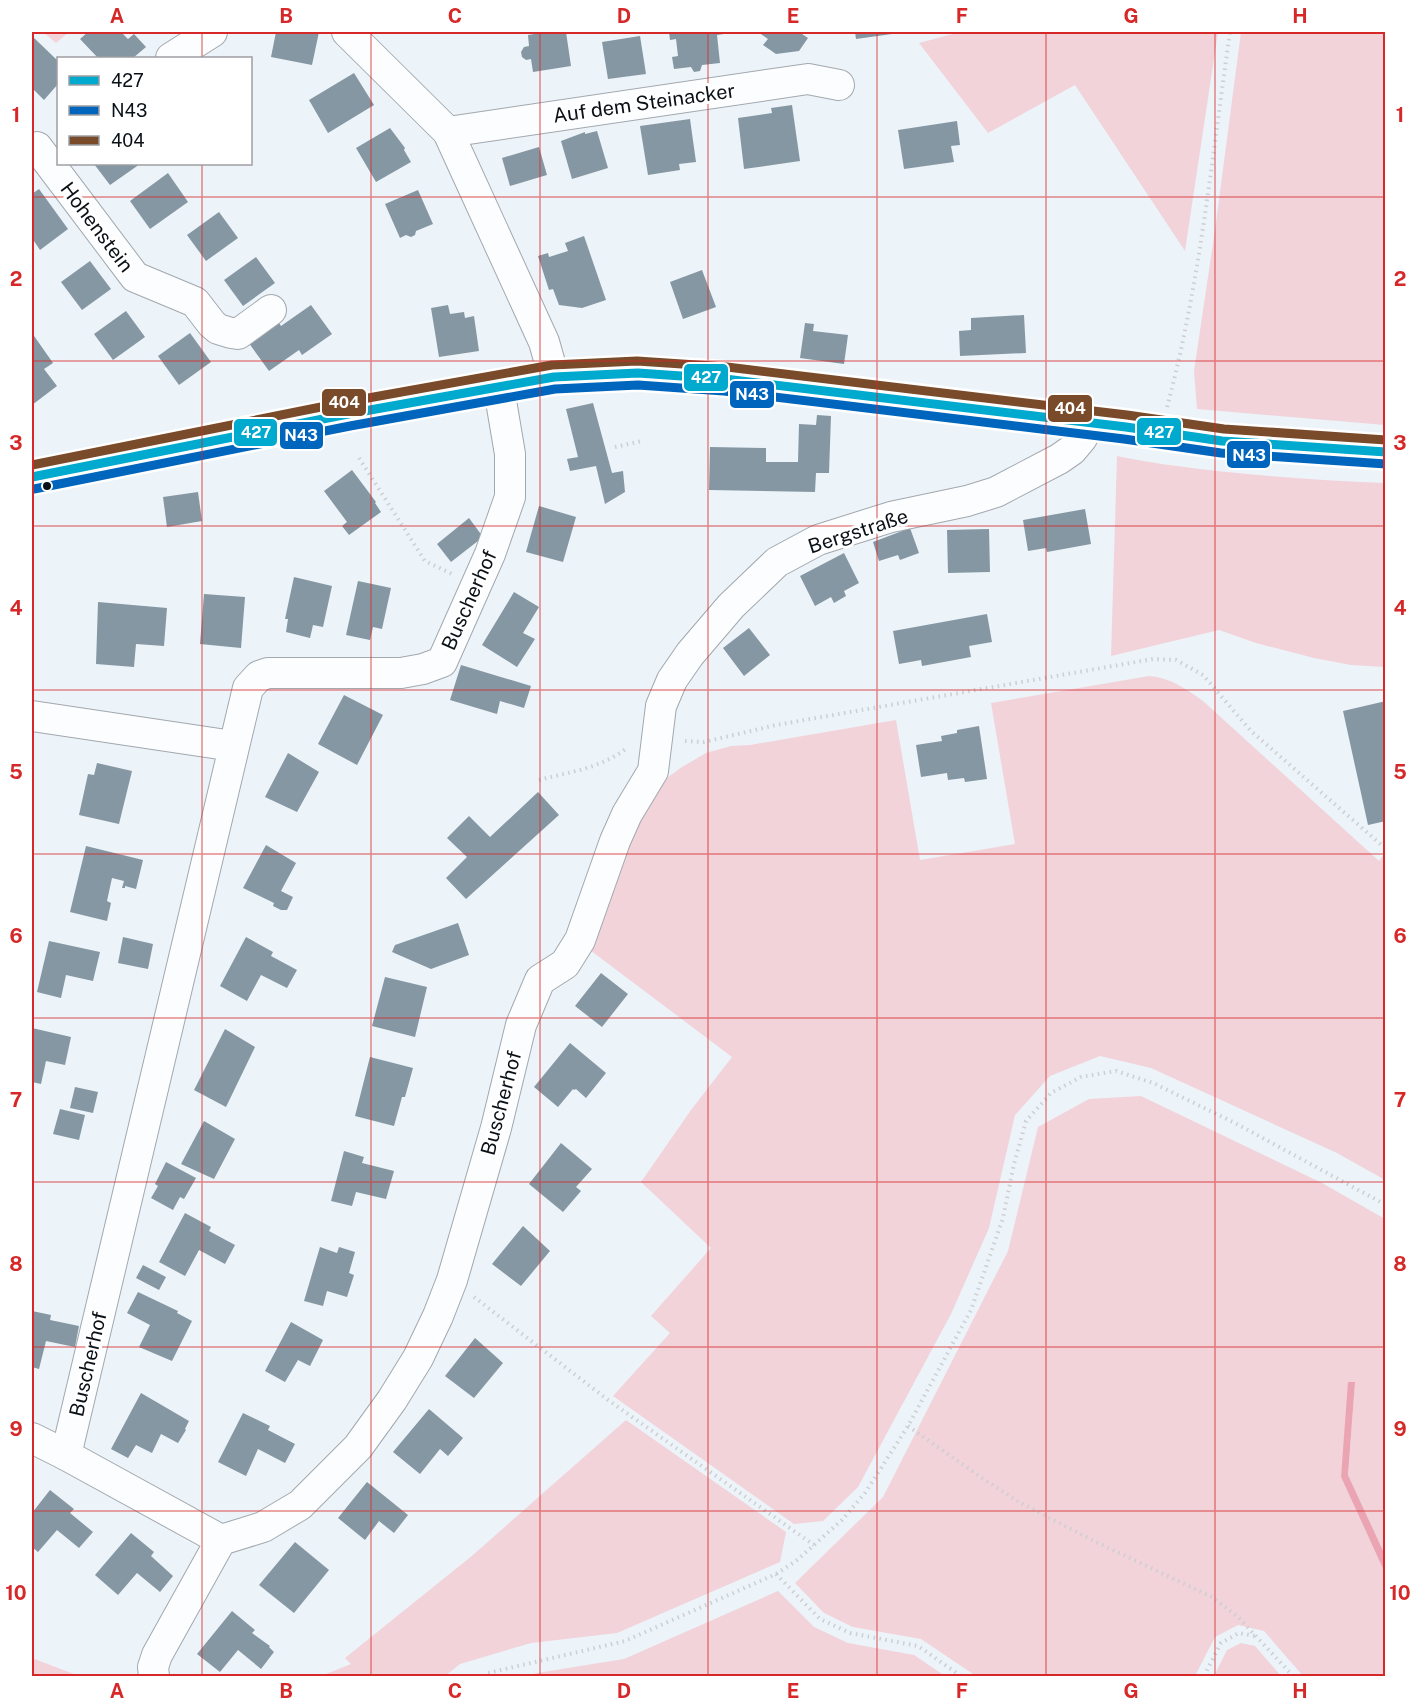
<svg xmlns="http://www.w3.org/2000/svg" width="1417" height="1708" font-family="'Public Sans',sans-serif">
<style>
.green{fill:#f2d3da}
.water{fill:#eaa4b2}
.building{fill:#8597a3}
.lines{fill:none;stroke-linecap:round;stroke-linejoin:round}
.minor-casing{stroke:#a2a8ae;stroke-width:32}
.major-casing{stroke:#99aab5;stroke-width:34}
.path{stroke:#cdcfd1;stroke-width:4;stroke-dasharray:1.5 4.5;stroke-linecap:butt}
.minor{stroke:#fcfdfe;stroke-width:30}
.major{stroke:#e2eaf0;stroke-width:33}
.bus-1-casing{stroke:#fff;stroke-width:14}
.bus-2-casing{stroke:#fff;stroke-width:14}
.bus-3-casing{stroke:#fff;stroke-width:14}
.bus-1{stroke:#00a9ce;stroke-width:9}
.bus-2{stroke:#0065bd;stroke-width:9}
.bus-3{stroke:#7a4b2a;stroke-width:9}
.grid{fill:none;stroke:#d62828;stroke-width:1.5;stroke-opacity:0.55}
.bus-dot{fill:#091016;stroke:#fff;stroke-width:2}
.labels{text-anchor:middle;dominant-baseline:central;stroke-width:6;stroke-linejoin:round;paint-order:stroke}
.street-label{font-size:20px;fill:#091016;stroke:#fff}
.line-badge{stroke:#fff;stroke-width:2}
.badge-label{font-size:16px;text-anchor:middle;font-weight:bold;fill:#fff}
.neatline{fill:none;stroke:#d62828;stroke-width:2}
.grid-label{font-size:20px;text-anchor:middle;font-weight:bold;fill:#d62828}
</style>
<rect width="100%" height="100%" fill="#ecf3f9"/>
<g class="green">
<polygon points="43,32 69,32 56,43"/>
<polygon points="960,32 1218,32 1185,251 1075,85 988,133 919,43"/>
<polygon points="1241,32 1385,32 1385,425 1197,409 1194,371 1215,230"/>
<path d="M1117,456C1150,463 1183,467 1217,471C1273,477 1329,481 1385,483V667L1351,665L1314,658L1256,643L1219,630L1111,656Z"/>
<path d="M1149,676C1171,678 1185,688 1203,701L1379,861L1385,853V1180L1337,1153L1151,1068L1100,1056L1050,1076L1015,1115L989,1228L951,1314L858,1487L823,1521L794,1524L613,1396L670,1333L651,1316L711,1248L641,1182L691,1110L732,1057L586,947L620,846L660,783L682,767L706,753L731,746L750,745L896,720L920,860L1015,844L991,703Z"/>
<polygon points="1141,1096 1322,1183 1385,1219 1385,1555 1348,1475 1355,1382 1341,1477 1385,1573 1385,1676 1303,1676 1264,1631 1238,1625 1215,1637 1195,1676 976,1676 921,1639 853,1627 824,1613 795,1583 883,1497 1008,1251 1038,1127 1089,1099"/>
<polygon points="626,1420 786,1532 780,1562 617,1633 531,1643 460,1664 445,1676 321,1676 351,1664 345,1658 473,1555"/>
<polygon points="778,1591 814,1627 848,1643 914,1655 945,1676 527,1676 537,1673 624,1659"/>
<polygon points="1241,1643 1255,1646 1281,1676 1214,1676 1227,1650"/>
<polygon points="32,1658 79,1676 32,1676"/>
</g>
<polygon class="water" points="1348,1382 1355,1382 1348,1475 1385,1555 1385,1573 1341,1477"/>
<g class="building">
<polygon points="88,32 121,32 128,39 134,34 146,47 133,58 98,58 80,39"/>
<polygon points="276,32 319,32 312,65 271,57"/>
<polygon points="547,32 566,32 571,66 533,72 531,59 526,60 522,57 521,52 524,47 529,46 528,35"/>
<polygon points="669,32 723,32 724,34 717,35 720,63 702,65 700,71 694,72 691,67 674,69 672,57 678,56 676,39 670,40"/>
<polygon points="758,32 803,32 802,34 808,38 799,51 776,54 763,45 768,39"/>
<polygon points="855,32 899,32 899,33 856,39"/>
<polygon points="32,36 58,61 58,84 44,100 32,88"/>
<polygon points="640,36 646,74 608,79 602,42"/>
<polygon points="354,73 374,105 328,133 309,100"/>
<polygon points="792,105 800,161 744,169 738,118 772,113 771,108"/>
<polygon points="690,119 696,162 679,164 680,170 648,175 640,126"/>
<polygon points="957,121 960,145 951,146 954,162 904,169 898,130"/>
<polygon points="390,128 405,148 404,150 411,162 376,182 356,148"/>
<polygon points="597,131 608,168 572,179 561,141 585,132 585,134"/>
<polygon points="539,147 547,175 510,186 502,158"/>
<polygon points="94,164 140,164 110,185"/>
<polygon points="168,173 188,202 150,229 130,201"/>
<polygon points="39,189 68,229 40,250 32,238 32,194"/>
<polygon points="418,190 433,224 416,231 415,235 411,237 406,235 400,238 385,204"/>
<polygon points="219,212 238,238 206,261 187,235"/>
<polygon points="584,236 606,300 582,308 559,305 553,289 549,290 538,256 548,253 549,257 568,251 565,243"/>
<polygon points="256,257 275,283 243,306 224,280"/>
<polygon points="90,261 111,289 82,310 61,282"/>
<polygon points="702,270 716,307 683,319 670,282"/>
<polygon points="311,305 332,334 302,355 299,350 269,371 246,339 276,318 281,326"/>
<polygon points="448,305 450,314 464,312 465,318 474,316 479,351 439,357 431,308"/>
<polygon points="126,311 145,337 113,360 94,334"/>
<polygon points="1024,315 1026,353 960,356 959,331 971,330 971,318"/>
<polygon points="805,323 814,324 813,331 848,335 844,364 800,358"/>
<polygon points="32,333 53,363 44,369 57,386 32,405"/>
<polygon points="190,333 211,362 179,385 158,356"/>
<polygon points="593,403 612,473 623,471 625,492 605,504 596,466 570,471 567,459 578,457 566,409"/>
<polygon points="817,415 831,416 829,473 816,473 815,492 709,490 710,447 766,448 766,462 798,462 799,424 816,425"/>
<polygon points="352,470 376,502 375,503 381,512 349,535 342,526 347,522 324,491"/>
<polygon points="198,492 202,521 167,527 163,497"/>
<polygon points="539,506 576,517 563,562 526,552"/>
<polygon points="1085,509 1091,544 1047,552 1046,548 1028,551 1023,520"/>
<polygon points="469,518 483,537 451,562 437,544"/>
<polygon points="910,528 919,553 900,560 898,555 879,561 873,542"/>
<polygon points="989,529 990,572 948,573 947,530"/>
<polygon points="844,553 859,583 844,591 846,596 834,603 831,597 815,606 800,576"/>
<polygon points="294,577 332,586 323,627 313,625 310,638 286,632 288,619 285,619"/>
<polygon points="358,581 391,588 382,629 373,627 370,640 346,635"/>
<polygon points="514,592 539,607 523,633 535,639 517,667 482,645"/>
<polygon points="204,594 245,597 241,648 200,644"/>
<polygon points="98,602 167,608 164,646 136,644 134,667 96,664"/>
<polygon points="987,614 992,642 969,646 971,657 922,666 921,660 899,664 893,631"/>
<polygon points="749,628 770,655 744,676 723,648"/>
<polygon points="461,665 531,686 524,708 500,701 497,714 450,700"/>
<polygon points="344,695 383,715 357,765 318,744"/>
<polygon points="1386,701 1386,821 1368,825 1343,711"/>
<polygon points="979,726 987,779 965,782 964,778 948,780 947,773 921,777 916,745 942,741 941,736 957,733 957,730"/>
<polygon points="288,753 319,772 297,812 265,797"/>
<polygon points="97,763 132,771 119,824 79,815 88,774 94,775"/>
<polygon points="538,792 559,815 466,899 446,878 467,857 447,838 469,816 490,837"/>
<polygon points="266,845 296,863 281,891 293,897 287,910 281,910 273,906 274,903 243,888"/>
<polygon points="86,846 143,860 136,889 125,886 125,888 122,888 124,881 112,878 107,901 111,903 107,921 70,912"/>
<polygon points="458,923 469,955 431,969 392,952 395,945"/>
<polygon points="123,937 153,944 148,969 118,963"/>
<polygon points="246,937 273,952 271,956 297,970 287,988 261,975 247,1001 220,986"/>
<polygon points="49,941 100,952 93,981 66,975 61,998 37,992"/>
<polygon points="601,973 628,994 602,1027 575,1006"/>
<polygon points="385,977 427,987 415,1037 372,1026"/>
<polygon points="32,1028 71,1037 65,1065 46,1061 41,1084 32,1082"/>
<polygon points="225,1029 255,1047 226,1107 194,1090"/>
<polygon points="570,1043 606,1073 586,1098 576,1089 574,1090 573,1089 558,1107 534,1087"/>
<polygon points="370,1057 413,1068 405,1097 402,1097 394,1126 355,1116"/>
<polygon points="75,1087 98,1092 93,1113 70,1108"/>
<polygon points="60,1109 85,1115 79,1140 53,1134"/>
<polygon points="204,1121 235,1139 214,1179 181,1164"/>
<polygon points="561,1143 592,1169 576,1187 581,1191 563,1212 529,1184"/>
<polygon points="344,1151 364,1157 362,1163 394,1171 386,1199 356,1192 352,1206 331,1201"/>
<polygon points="166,1162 196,1178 184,1199 180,1197 173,1210 151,1198 158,1186 155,1184"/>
<polygon points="185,1213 211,1227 209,1231 235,1245 225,1264 199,1250 185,1276 159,1262"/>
<polygon points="523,1226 550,1251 521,1286 492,1264"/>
<polygon points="320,1247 337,1253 339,1247 355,1252 349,1273 354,1275 347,1297 327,1291 323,1306 304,1301"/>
<polygon points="143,1265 166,1277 159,1290 136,1278"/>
<polygon points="138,1292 178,1311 177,1313 192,1321 172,1361 139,1347 150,1325 127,1313"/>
<polygon points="32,1311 51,1315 50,1320 79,1326 75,1347 46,1341 39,1369 32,1367"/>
<polygon points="291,1322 323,1340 310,1366 298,1360 285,1382 265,1371"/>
<polygon points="475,1338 503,1363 474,1398 445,1376"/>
<polygon points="141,1393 189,1421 185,1429 186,1430 178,1443 161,1434 152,1453 136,1445 128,1458 111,1449"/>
<polygon points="429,1409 463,1438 448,1456 440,1449 420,1474 393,1452"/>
<polygon points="243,1413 270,1426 268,1430 295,1444 285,1463 258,1449 246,1476 218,1462"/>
<polygon points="367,1482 408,1515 394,1533 379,1521 365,1540 338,1518"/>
<polygon points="50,1490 74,1509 70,1513 93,1532 79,1548 57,1530 38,1552 32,1547 32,1513"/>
<polygon points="131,1533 154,1552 151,1556 173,1576 160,1592 137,1573 118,1595 95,1575"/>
<polygon points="295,1542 329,1570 294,1613 259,1585"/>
<polygon points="232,1611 255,1630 252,1633 270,1646 269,1647 274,1652 261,1669 238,1650 220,1672 197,1654"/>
</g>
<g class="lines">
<defs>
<g id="minor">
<polyline points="347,32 448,132 544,342 554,377"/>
<polyline points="171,58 212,32"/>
<polyline points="448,132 808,79 839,85"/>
<polyline points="37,147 135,277 195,302 212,324 218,329 231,333 238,334 271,310"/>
<polyline points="32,716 233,746"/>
<polyline points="32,1438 66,1455 248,688 259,676 268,673 401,673 423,669 442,662 490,554 510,497 510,454 499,389"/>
<polyline points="66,1455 221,1540"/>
<polyline points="154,1676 153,1667 157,1655 221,1540 263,1527 300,1505 358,1447 392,1400 418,1358 438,1316 452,1280 496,1128 521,1025 540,980 565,964 580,940 615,841 627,814 653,771 661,706 672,680 690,654 731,606 777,562 818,540 891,517 967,501 996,492 1059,459 1072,450 1082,438 1089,423"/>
</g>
<path id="major" d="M32,477L348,414L554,377L638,373L725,379L881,399L1126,427C1209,442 1301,449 1386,452"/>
</defs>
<use href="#minor" class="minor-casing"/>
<use href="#major" class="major-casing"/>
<g class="path">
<path d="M1167,407C1200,285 1212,156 1230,32"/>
<polyline points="615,447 642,441"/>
<polyline points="359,458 425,561 452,574"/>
<polyline points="685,741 704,742 776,725 1153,659 1176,660 1203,675 1251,731 1386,849"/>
<path d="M539,780C569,772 603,768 628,747"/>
<polyline points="474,1297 608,1400 814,1545"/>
<polyline points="908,1426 979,1476 1019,1502 1092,1540 1212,1597 1239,1618 1293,1676"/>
<polyline points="776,1574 820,1619 850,1633 918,1646 961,1676"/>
<polyline points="483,1676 488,1673 625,1641 776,1574 796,1561 842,1520 865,1493 908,1426 971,1310 1003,1218 1014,1164 1026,1121 1051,1093 1081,1077 1116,1071 1153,1083 1235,1123 1386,1205"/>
<polyline points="1204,1676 1221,1643 1239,1633 1255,1636"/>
</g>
<use href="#minor" class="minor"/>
<use href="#major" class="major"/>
<defs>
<polyline id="bus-1" points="32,477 348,414 554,377 638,373 725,379 1126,427 1222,441 1386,452"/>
<polyline id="bus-2" points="34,489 350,426 555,389 638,385 724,391 1124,439 1221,453 1386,464"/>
<polyline id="bus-3" points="32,465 346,402 552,365 637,361 727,367 1127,415 1224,429 1386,440"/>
</defs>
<use href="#bus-1" class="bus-1-casing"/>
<use href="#bus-2" class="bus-2-casing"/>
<use href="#bus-3" class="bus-3-casing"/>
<use href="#bus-1" class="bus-1"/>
<use href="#bus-2" class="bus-2"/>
<use href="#bus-3" class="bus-3"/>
</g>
<path class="grid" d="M202,32V58M371,32V1676M540,32V1676M708,32V1676M877,32V1676M1046,32V1676M1215,32V1676M202,164V1676M32,197H1386M32,361H1386M32,526H1386M32,690H1386M32,854H1386M32,1018H1386M32,1182H1386M32,1347H1386M32,1511H1386"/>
<circle class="bus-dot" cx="47" cy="486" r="5"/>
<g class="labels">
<g class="street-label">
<text transform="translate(644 103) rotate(-8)">Auf dem Steinacker</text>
<text transform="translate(97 227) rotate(53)">Hohenstein</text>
<text transform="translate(858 531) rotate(-18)">Bergstraße</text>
<text transform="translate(469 600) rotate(-66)">Buscherhof</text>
<text transform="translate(501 1103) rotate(-75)">Buscherhof</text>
<text transform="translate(88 1364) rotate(-77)">Buscherhof</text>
</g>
</g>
<g class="line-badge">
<rect x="683" y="363" width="46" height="29" rx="6" fill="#00a9ce"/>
<rect x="729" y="380" width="46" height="29" rx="6" fill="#0065bd"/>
<rect x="321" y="388" width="46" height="29" rx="6" fill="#7a4b2a"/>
<rect x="1047" y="394" width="46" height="29" rx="6" fill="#7a4b2a"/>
<rect x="1136" y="417" width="46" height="29" rx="6" fill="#00a9ce"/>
<rect x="233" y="418" width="45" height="29" rx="6" fill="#00a9ce"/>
<rect x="279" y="421" width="45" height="29" rx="6" fill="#0065bd"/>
<rect x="1226" y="440" width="45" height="29" rx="6" fill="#0065bd"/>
</g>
<g class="badge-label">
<text x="706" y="383">427</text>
<text x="752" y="400">N43</text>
<text x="344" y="408">404</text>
<text x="1070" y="414">404</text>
<text x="1159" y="438">427</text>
<text x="256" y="438">427</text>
<text x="301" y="441">N43</text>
<text x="1249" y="461">N43</text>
</g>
<rect width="1417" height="1708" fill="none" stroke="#ffffff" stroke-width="66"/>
<rect x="57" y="57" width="195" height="108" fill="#ffffff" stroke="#9d9fa2" stroke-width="1.5"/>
<rect x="69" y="76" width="30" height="9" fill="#00a9ce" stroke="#9d9fa2" stroke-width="1.5"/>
<text x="111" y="87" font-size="18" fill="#091016">427</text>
<rect x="69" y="106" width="30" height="9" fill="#0065bd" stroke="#9d9fa2" stroke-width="1.5"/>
<text x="111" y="117" font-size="18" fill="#091016">N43</text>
<rect x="69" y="136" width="30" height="9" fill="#7a4b2a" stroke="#9d9fa2" stroke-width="1.5"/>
<text x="111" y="147" font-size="18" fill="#091016">404</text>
<rect x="33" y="33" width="1351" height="1642" class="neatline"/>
<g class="grid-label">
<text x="117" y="23">A</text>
<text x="286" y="23">B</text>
<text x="455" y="23">C</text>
<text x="624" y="23">D</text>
<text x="793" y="23">E</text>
<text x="962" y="23">F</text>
<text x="1131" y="23">G</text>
<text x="1300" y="23">H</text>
<text x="16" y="122">1</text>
<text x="1400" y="122">1</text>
<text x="16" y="286">2</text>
<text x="1400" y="286">2</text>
<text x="16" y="450">3</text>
<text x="1400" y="450">3</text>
<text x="16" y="615">4</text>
<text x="1400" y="615">4</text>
<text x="16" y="779">5</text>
<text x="1400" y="779">5</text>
<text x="16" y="943">6</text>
<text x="1400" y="943">6</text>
<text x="16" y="1107">7</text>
<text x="1400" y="1107">7</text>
<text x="16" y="1271">8</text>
<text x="1400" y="1271">8</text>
<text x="16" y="1436">9</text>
<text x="1400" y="1436">9</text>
<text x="16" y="1600">10</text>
<text x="1400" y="1600">10</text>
<text x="117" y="1698">A</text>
<text x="286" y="1698">B</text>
<text x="455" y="1698">C</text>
<text x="624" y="1698">D</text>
<text x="793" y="1698">E</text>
<text x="962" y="1698">F</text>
<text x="1131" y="1698">G</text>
<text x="1300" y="1698">H</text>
</g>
</svg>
